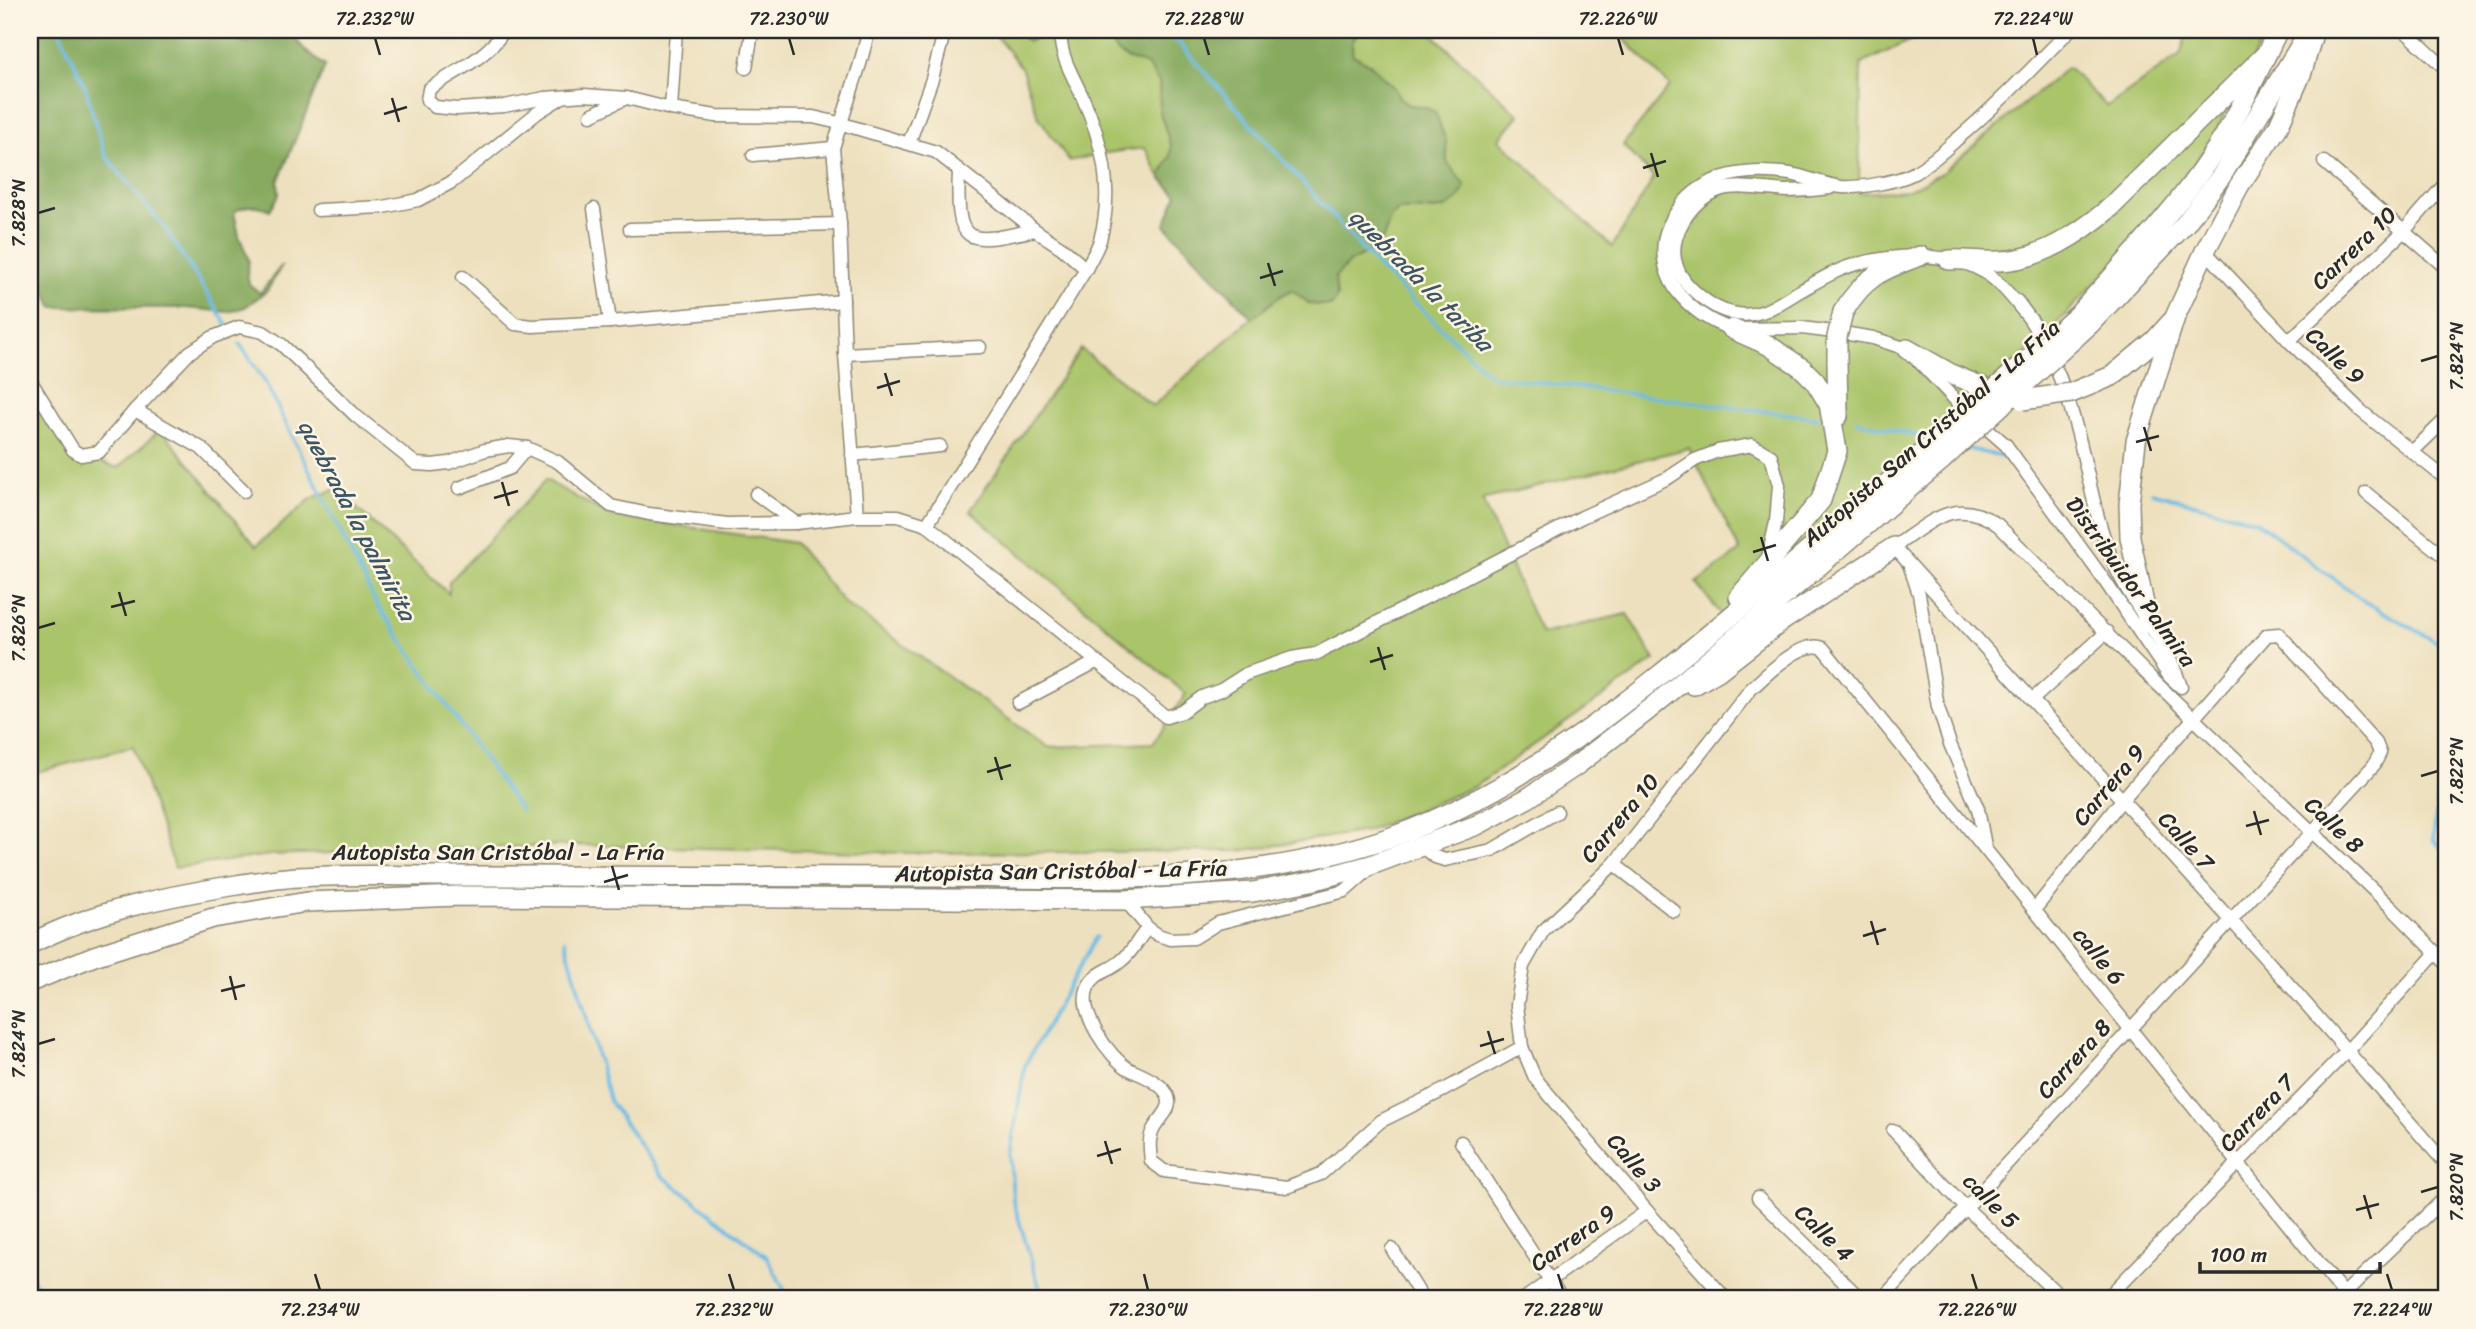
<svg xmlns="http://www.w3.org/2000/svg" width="2476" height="1329" font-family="Sriracha,sans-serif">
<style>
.green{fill:#aac46a;stroke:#6a784a;stroke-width:2}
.forest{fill:#87aa5e;stroke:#596a44;stroke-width:2}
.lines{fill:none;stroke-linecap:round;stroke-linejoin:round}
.stream{stroke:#6abbe5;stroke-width:3.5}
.minor-casing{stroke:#8c8674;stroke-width:15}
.highway-casing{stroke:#8c8674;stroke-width:22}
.minor{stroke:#fff;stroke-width:12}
.highway{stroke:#fff;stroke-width:19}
.highway-bridge-casing{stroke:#8c8674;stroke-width:22;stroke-linecap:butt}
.highway-bridge{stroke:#fff;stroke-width:19}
.ticks{fill:none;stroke:#2b2b2b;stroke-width:2.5}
.labels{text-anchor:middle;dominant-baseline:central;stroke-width:5;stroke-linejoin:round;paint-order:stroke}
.street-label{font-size:23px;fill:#2b2b2b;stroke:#fcf5e5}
.water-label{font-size:24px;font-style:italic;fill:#3e5663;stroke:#fcf5e5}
.neatline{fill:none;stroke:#2b2b2b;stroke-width:2.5}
.ticks-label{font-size:18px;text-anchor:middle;fill:#2b2b2b}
</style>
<rect width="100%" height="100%" fill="#fcf5e5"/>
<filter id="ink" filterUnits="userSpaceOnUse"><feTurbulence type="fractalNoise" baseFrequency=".0143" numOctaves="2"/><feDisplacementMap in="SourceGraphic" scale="14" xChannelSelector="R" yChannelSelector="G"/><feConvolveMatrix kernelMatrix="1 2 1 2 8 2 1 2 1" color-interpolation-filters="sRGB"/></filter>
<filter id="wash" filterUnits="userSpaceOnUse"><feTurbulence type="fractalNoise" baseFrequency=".00686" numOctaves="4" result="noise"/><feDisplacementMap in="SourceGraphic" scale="28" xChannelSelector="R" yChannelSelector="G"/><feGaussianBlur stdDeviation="1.57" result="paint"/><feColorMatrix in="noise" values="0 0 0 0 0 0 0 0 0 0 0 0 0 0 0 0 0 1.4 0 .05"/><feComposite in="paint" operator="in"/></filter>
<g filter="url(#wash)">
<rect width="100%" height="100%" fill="#ede0be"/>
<polygon class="green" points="991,30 1428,30 1519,115 1499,139 1612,247 1654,178 1623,145 1670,86 1615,30 1932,30 1861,64 1859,193 1909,190 1943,172 2068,67 2107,107 2180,55 2188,30 2267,30 2211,141 2132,245 2044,337 1723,617 1696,583 1740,551 1689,448 1482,500 1541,634 1627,614 1655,660 1476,786 1367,831 1239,851 909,853 579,845 270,855 175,868 133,746 30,774 30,380 77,454 118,468 161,429 256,546 312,498 336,489 449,594 449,582 546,480 608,515 795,543 844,603 1048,747 1153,743 1186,694 970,511 1081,349 1153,406 1252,317 1165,225 1177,195 1160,177 1145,148 1106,153 1069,161 1038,116 1021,67"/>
<g class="forest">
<path d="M30,30H222L225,34L248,43L262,30L290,33L307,52L325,66L278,182L279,195L270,210C256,204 247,204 234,212L239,236L249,260L247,272L249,284L260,293L282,265L267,291L245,307L229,312L186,308L52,307L30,248Z"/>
<path d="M1016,30H1362C1352,37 1351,43 1353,55L1370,64L1395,89L1399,97L1406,104L1426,108L1435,112L1446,141L1447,162L1465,186C1453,220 1424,207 1399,210L1391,217L1380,246L1350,262L1335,277L1337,297L1331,306L1310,304L1292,290C1277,295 1266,309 1252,318L1165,225L1177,195L1160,177L1170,157L1171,146L1160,113L1159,83L1147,65L1126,58L1117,52L1105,34L1066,39L1058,33L1037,37L1028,42Z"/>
</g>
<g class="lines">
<g class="stream">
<polyline points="59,30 85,86 105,155 165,228 227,325"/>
<polyline points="1158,30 1179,43 1378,267 1491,376 1819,418"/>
<polyline points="240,344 264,380 377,605 521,811"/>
<polyline points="1857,421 1930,439"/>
<polyline points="1965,448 2002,457"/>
<polyline points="2152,492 2256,521 2364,601 2446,647"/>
<polyline points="2446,741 2443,754 2433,840 2446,852"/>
<polyline points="565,940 610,1102 661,1175 767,1257 789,1299"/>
<polyline points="30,1277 49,1299"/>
<polyline points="1043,1299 1013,1200 1010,1155 1025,1065 1096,937"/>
</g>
</g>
</g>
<g filter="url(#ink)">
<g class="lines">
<defs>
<g id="minor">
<path d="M504,30C489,57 454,72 429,89L427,100L435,107L457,109L504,106L545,98L584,95L627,98L671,109L716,116L813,117L839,123L936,152L1035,230L1062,248L1086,269"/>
<path d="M1061,30C1058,53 1073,76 1082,96C1103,142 1114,190 1100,240C1097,250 1090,260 1086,269L927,525L1166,717L1182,712L1202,697L1221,690L1246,674L1292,658L1316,654L1582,517L1668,478L1695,460L1718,451L1752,445L1771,456L1779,485L1776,522L1767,562"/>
<path d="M2070,30C2033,67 1997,106 1956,140C1943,152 1929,164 1914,173C1897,182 1861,188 1842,187C1824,185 1808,177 1790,174C1740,167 1693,175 1669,225C1659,246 1663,271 1676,290C1689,308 1711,323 1732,329L1802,328L1849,334L1873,338L1907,349L1959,404L2006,445L2102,577L2169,676L2181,687"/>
<polyline points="2404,30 2446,69"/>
<polyline points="746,68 752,33 750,30"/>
<polyline points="671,109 676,30"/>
<polyline points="591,115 624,99"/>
<polyline points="909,143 932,79 944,33"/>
<polyline points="753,155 833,148"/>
<polyline points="2324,162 2446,268"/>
<path d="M959,170C956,247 964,245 1035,230"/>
<path d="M1830,188C1816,190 1802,191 1788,191C1767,190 1740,184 1719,190C1691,199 1666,238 1677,267C1683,286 1712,309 1732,313C1760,320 1777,304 1800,291C1818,281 1837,269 1857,264C1899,253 1960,250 1995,280C2010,292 2021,310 2034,324L2017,301C2045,339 2064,381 2076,427C2089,473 2095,522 2115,566C2133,607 2166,640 2180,684"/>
<polyline points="594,209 610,322"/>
<polyline points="318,210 383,207 418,200 452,182 537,113 561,98"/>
<polyline points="630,229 840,224"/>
<polyline points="2205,251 2289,341 2361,411 2446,479"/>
<polyline points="463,277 515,324 533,326 610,322 843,301"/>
<polyline points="2289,341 2405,230 2446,183"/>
<polyline points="845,354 980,347"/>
<polyline points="30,380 73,450 81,455 99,452 135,410 201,448 244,491"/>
<polyline points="135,410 190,352 213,337 239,327 263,332 282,345 356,416 416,464 432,465 449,463 485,450 509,446 527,448 558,462 611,506 649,514 727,524 796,523 857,516 898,516 927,525"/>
<polyline points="2412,452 2446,419"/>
<polyline points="852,455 940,446"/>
<polyline points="459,488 510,468 527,448"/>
<polyline points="2366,493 2446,558"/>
<polyline points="756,494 796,523"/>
<polyline points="857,516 845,354 840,224 833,148 860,64 869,30"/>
<polyline points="1910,567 1919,594 1938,707 1950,744 1978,809 1985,846"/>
<polyline points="2033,699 2107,632"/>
<polyline points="1018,703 1096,662"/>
<polyline points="1422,847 1435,857 1445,860 1492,850 1557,812"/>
<polyline points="1614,864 1674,911"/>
<polyline points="1125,900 1148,928 1158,935 1170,939 1194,938 1218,923 1345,891 1373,866"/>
<path d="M1148,928C1138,938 1133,952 1121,961C1110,971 1095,972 1088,987C1077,1012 1109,1057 1129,1069C1141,1075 1164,1083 1168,1097C1173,1110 1158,1119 1153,1130C1148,1140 1150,1150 1151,1161L1164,1171L1287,1187L1321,1174L1381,1121L1444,1090L1522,1047"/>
<path d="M2446,963L2392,908L2150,677L1998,525C1955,495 1931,522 1894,547L2292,988L2446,1164"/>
<polyline points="1893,1130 1966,1208 2063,1299"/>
<polyline points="1461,1142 1562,1299"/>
<polyline points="1758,1198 1861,1299"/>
<polyline points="1392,1249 1423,1299"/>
<polyline points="1524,1299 1647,1211"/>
<path d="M1726,1299L1647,1211L1535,1078L1522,1047L1517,1005L1523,966L1543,931L1614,864L1750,690C1765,676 1801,639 1823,648L2348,1299"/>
<polyline points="1882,1299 2374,765 2380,753 2376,743 2279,634 2267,635 2121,801 2035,909"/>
<polyline points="2106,1299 2347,1051 2436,953"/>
<polyline points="2338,1299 2446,1197"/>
</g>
<g id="highway">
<path d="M1949,260C1966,259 1983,262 1999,261C2041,260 2080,233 2111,207L2267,53"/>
<path d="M1843,312C1864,277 1882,269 1920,256"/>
<path d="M2078,315C2123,264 2172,215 2210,158C2238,118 2257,73 2278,30"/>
<polyline points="2090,324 2185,224 2222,175 2305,38"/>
<polyline points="1732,329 1768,345 1802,368 1815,381 1829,404 1837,451 1821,500 1739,597"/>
<polyline points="1907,349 1953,375 2007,397"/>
<polyline points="1837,361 1838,416"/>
<polyline points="2112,376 2154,341 2171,322"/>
<polyline points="2148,623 2130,537 2129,504 2136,441 2175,317 2205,251 2239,186 2278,127 2302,72 2314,30"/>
<polyline points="1694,685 1718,671 1782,621 1894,547"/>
<path d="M30,944C94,911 166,896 237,885C257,882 277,878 298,877C349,874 401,876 452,876C613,875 774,876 936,877C1091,878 1244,889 1394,836C1523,790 1632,699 1736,612C1802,557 1867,501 1932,445"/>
<polyline points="30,982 94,956 213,918 307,902 458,896 1125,900 1253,892 1311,881 1371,865 1477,825 1528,798 1577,765 1647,711 1714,656 1942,460"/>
</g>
</defs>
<use href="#minor" class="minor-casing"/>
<use href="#highway" class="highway-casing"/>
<use href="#minor" class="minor"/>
<use href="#highway" class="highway"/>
<defs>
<g id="highway-bridge">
<polyline points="1837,361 1837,337 1843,312"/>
<polyline points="2023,400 2071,393 2112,376"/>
<polyline points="1932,445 2078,315"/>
<polyline points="1942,460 2090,324"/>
</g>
</defs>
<use href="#highway-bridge" class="highway-bridge-casing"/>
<use href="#highway-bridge" class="highway-bridge"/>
</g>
</g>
<path class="ticks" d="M375,38L380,55M789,38L794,55M1204,38L1209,55M1618,38L1623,55M2033,38L2037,55M392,98L399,122M384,114L407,107M1651,153L1658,177M1643,168L1666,161M38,213L55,208M1268,263L1275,286M1260,278L1283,271M2421,361L2438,356M885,373L892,396M877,388L900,381M2144,427L2151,451M2136,442L2159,436M502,482L509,506M494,498L518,491M1761,537L1768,561M1753,552L1776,545M119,592L126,616M111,607L135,601M38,628L55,623M1378,647L1385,670M1370,662L1393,655M995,757L1002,780M987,772L1011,765M2421,776L2438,771M2254,811L2261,835M2246,826L2269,820M612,866L619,890M604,882L628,875M1871,921L1878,945M1863,936L1886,929M230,976L236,1000M221,991L245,985M1488,1031L1495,1054M38,1044L55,1039M1480,1046L1504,1039M1105,1141L1112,1164M1097,1156L1121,1149M2421,1192L2438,1187M2364,1195L2371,1219M2356,1210L2379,1204M315,1274L320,1290M729,1274L734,1290M1144,1274L1148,1290M1558,1274L1563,1290M1972,1274L1977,1290M2387,1274L2392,1290"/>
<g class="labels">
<g class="street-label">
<text transform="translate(2354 248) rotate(-44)">Carrera 10</text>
<text transform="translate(2335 356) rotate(44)">Calle 9</text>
<text transform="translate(1931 433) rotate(-41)">Autopista San Cristóbal - La Fría</text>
<text transform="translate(2131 582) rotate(54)">Distribuidor Palmira</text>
<text transform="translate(2109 785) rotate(-50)">Carrera 9</text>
<text transform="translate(1620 818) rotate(-50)">Carrera 10</text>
<text transform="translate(2334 825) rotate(43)">Calle 8</text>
<text transform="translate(2186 841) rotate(48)">Calle 7</text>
<text x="498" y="852">Autopista San Cristóbal - La Fría</text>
<text transform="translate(1061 871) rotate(-1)">Autopista San Cristóbal - La Fría</text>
<text transform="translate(2099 956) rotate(51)">calle 6</text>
<text transform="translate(2074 1059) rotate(-48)">Carrera 8</text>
<text transform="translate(2257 1113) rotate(-46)">Carrera 7</text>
<text transform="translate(1634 1163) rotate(50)">Calle 3</text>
<text transform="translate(1991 1201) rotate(45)">calle 5</text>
<text transform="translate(1824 1233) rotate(44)">Calle 4</text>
<text transform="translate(1573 1238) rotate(-35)">Carrera 9</text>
</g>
<g class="water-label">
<text transform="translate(1421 280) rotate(45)">quebrada la tariba</text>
<text transform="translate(357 520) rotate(62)">quebrada la palmirita</text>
</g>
</g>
<rect width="2476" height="1329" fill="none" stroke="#fcf5e5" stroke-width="77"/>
<path d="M2200 1262v10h180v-10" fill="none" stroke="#2b2b2b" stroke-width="3.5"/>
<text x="2210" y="1262" font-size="21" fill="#2b2b2b" stroke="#fcf5e5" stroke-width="5" paint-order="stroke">100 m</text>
<rect x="38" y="38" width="2400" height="1252" class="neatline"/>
<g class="ticks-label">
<text x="375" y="25">72.232°W</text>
<text x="789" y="25">72.230°W</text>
<text x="1204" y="25">72.228°W</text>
<text x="1618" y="25">72.226°W</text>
<text x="2033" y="25">72.224°W</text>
<text transform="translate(19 213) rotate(-90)" y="6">7.828°N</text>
<text transform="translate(2457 356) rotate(-90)" y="6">7.824°N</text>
<text transform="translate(19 628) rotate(-90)" y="6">7.826°N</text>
<text transform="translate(2457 771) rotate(-90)" y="6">7.822°N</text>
<text transform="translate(19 1044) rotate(-90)" y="6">7.824°N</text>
<text transform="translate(2457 1187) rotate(-90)" y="6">7.820°N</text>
<text x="320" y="1316">72.234°W</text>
<text x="734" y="1316">72.232°W</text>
<text x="1148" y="1316">72.230°W</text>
<text x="1563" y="1316">72.228°W</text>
<text x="1977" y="1316">72.226°W</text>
<text x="2392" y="1316">72.224°W</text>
</g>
</svg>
